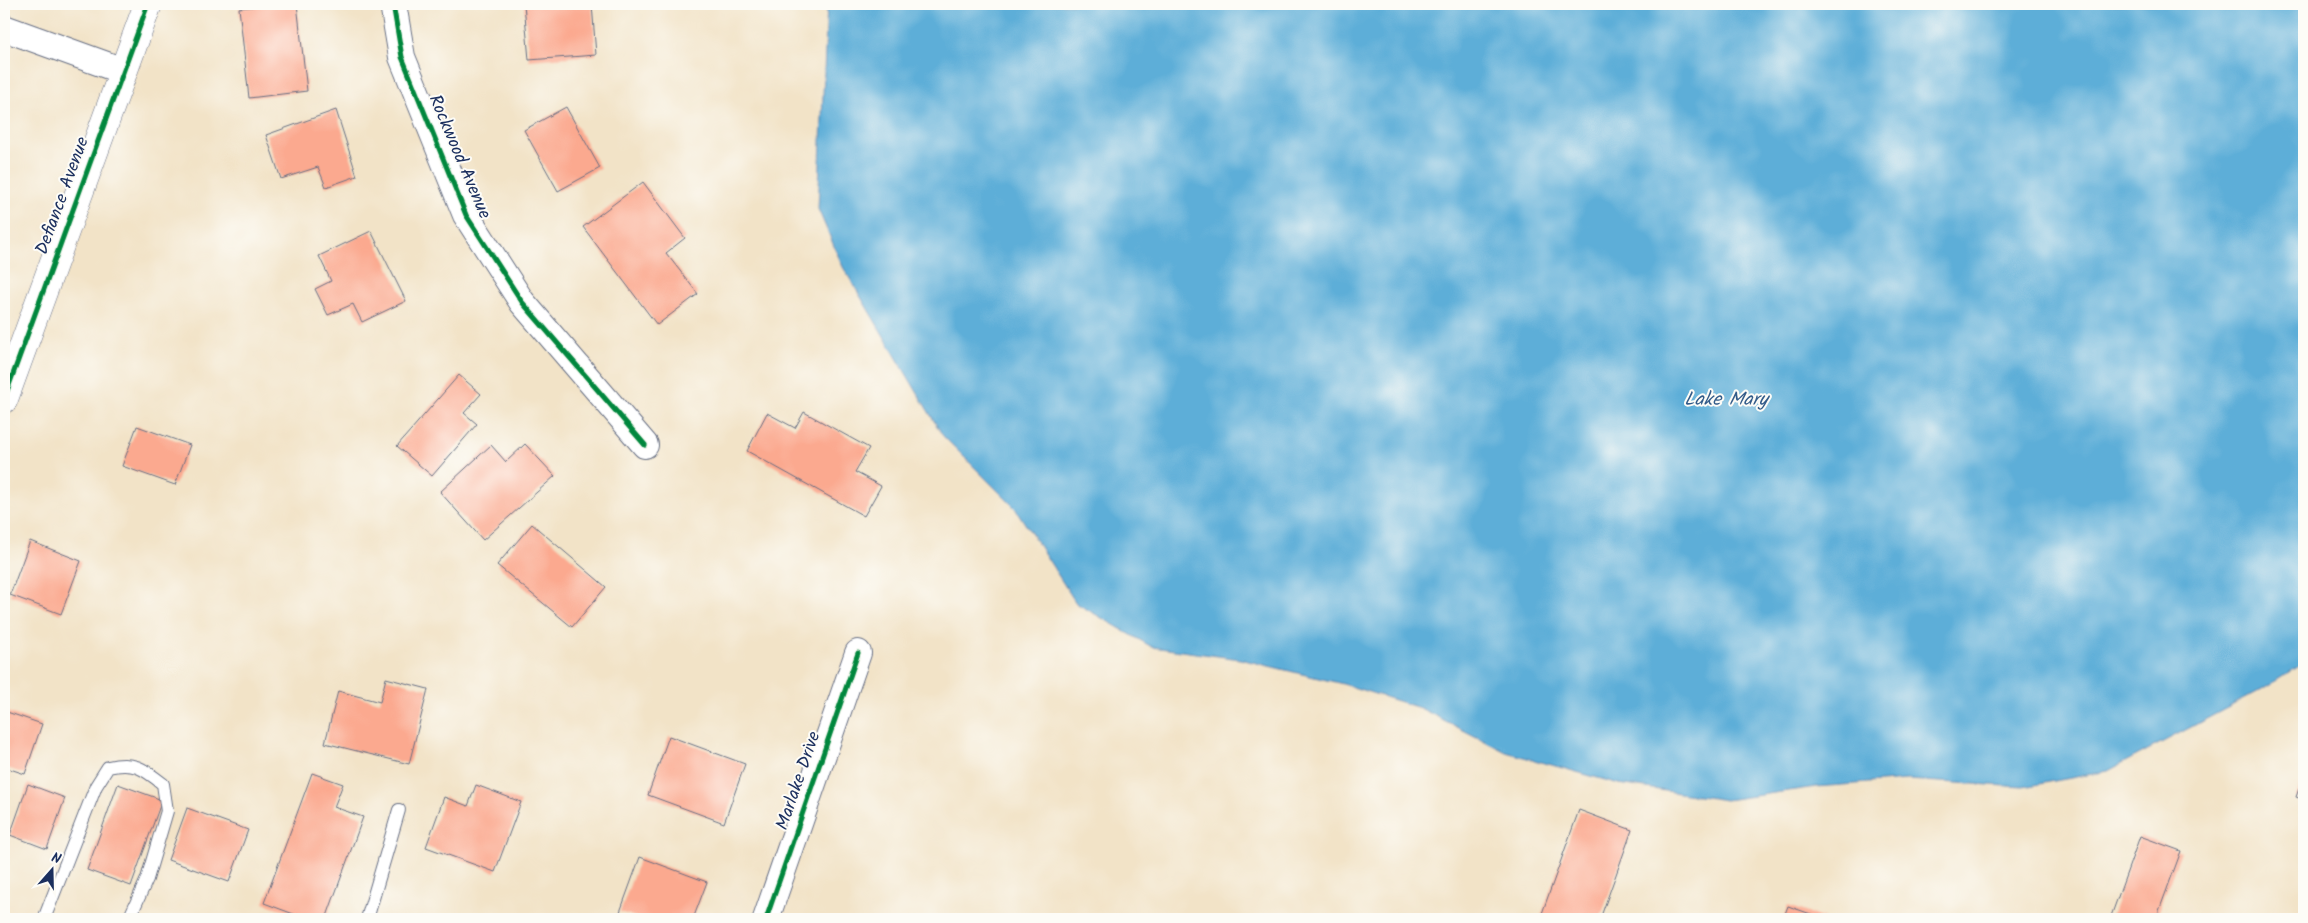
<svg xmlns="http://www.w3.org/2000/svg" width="2308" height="923" font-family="Kalam,sans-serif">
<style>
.water{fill:#5daed8;stroke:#3c6e9b}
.building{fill:#fba98f}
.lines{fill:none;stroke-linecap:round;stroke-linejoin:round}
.service-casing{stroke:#666e83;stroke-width:14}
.minor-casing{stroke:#666e83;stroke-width:28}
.tertiary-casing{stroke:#666e83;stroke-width:29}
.service{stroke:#fff;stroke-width:12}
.minor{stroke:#fff;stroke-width:26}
.tertiary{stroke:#fff;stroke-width:28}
.cycleway-casing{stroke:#fdfcf7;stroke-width:8}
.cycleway{stroke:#00873e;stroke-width:5}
.labels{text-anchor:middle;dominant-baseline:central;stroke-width:4;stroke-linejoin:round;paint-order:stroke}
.street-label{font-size:18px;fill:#1b2f5e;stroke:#fdfcf7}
.water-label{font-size:19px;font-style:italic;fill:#325b89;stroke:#fdfcf7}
</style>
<rect width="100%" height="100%" fill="#fdfcf7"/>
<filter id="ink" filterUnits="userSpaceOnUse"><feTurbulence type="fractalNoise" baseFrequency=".02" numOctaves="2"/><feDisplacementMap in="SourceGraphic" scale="10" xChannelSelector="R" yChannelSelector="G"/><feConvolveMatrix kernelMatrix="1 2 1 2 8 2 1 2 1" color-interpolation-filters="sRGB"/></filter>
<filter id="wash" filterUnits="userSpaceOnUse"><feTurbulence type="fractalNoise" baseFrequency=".0096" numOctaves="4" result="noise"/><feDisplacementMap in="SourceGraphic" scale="20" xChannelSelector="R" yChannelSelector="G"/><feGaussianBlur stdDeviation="1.12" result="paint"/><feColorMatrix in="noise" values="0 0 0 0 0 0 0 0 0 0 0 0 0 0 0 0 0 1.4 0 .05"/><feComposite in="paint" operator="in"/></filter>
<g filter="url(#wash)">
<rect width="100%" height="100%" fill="#f2e3c7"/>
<polygon class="water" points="827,4 2304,4 2304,663 2263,689 2108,771 2023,787 1907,780 1816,787 1726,800 1619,784 1506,752 1420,708 1343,684 1240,659 1152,647 1076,603 1015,508 943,436 843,267 818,209"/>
<g id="blocks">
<g class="building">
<polygon points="280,4 297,4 307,91 249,98 239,8"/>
<polygon points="524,4 592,4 596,55 529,60"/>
<polygon points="566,107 600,168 558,191 524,130"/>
<polygon points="336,110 357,176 326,187 318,167 281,179 266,135"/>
<polygon points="643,182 685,238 666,253 698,294 657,325 583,227"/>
<polygon points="371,231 406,301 362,322 353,304 328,315 315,289 331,281 319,256"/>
<polygon points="459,375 481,394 464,413 477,424 432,476 397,446"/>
<polygon points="804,412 869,448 855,472 881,486 864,516 747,451 767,413 795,428"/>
<polygon points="137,426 190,445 175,485 122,466"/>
<polygon points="525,444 555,476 483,540 440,492 491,445 506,462"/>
<polygon points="532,524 606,587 572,627 497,565"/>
<polygon points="30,541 81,561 61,614 10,595"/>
<polygon points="386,678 428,689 409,764 325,743 338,691 380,702"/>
<polygon points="4,711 42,724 25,774 4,767"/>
<polygon points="669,736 745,764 724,823 648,795"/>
<polygon points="312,773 343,784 334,807 363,817 326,919 307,919 264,903"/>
<polygon points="2304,775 2304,800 2296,797"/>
<polygon points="28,784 65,798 47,849 10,835"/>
<polygon points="118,784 162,800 131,886 87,870"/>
<polygon points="476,785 521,802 495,872 426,847 444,797 468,806"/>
<polygon points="187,808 248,830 229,882 168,860"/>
<polygon points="1579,810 1632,830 1600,919 1540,919"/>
<polygon points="2140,836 2181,851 2156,919 2110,919"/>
<polygon points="640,857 707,882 693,919 641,919 620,912"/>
<polygon points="1788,906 1825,919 1783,919"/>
</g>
</g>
</g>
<g filter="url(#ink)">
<use href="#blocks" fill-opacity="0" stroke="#666e83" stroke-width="1"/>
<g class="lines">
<defs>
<g id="service">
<path d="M44,919L96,786L108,767C134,761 143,768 163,784L167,811L147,879L129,919"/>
<polyline points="367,919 399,810"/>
</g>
<g id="minor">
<polyline points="393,4 402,57 466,215 522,302 645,445"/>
<polyline points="4,28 123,71"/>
<polyline points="766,919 858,653"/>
</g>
<polyline id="tertiary" points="4,399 148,4"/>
</defs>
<use href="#service" class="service-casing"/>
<use href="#minor" class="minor-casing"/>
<use href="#tertiary" class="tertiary-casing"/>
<use href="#service" class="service"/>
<use href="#minor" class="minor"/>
<use href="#tertiary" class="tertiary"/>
<defs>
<g id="cycleway">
<polyline points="393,4 402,57 466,215 522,302 645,445"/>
<polyline points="4,399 148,4"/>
<polyline points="766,919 858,653"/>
</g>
</defs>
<use href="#cycleway" class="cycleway-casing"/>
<use href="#cycleway" class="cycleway"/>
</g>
</g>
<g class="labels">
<g class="street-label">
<text transform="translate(459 157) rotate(67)">Rockwood Avenue</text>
<text transform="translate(63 196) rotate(-70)">Defiance Avenue</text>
<text transform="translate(799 781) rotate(-71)">Marlake Drive</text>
</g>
<g class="water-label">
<text x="1726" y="400">Lake Mary</text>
</g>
</g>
<rect width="2308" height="923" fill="none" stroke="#fdfcf7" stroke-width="20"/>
<g transform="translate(52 870) rotate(20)" stroke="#fdfcf7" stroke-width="4" paint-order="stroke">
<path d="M0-4L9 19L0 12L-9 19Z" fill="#1b2f5e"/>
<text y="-8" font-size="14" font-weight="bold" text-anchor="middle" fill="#1b2f5e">N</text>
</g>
</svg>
